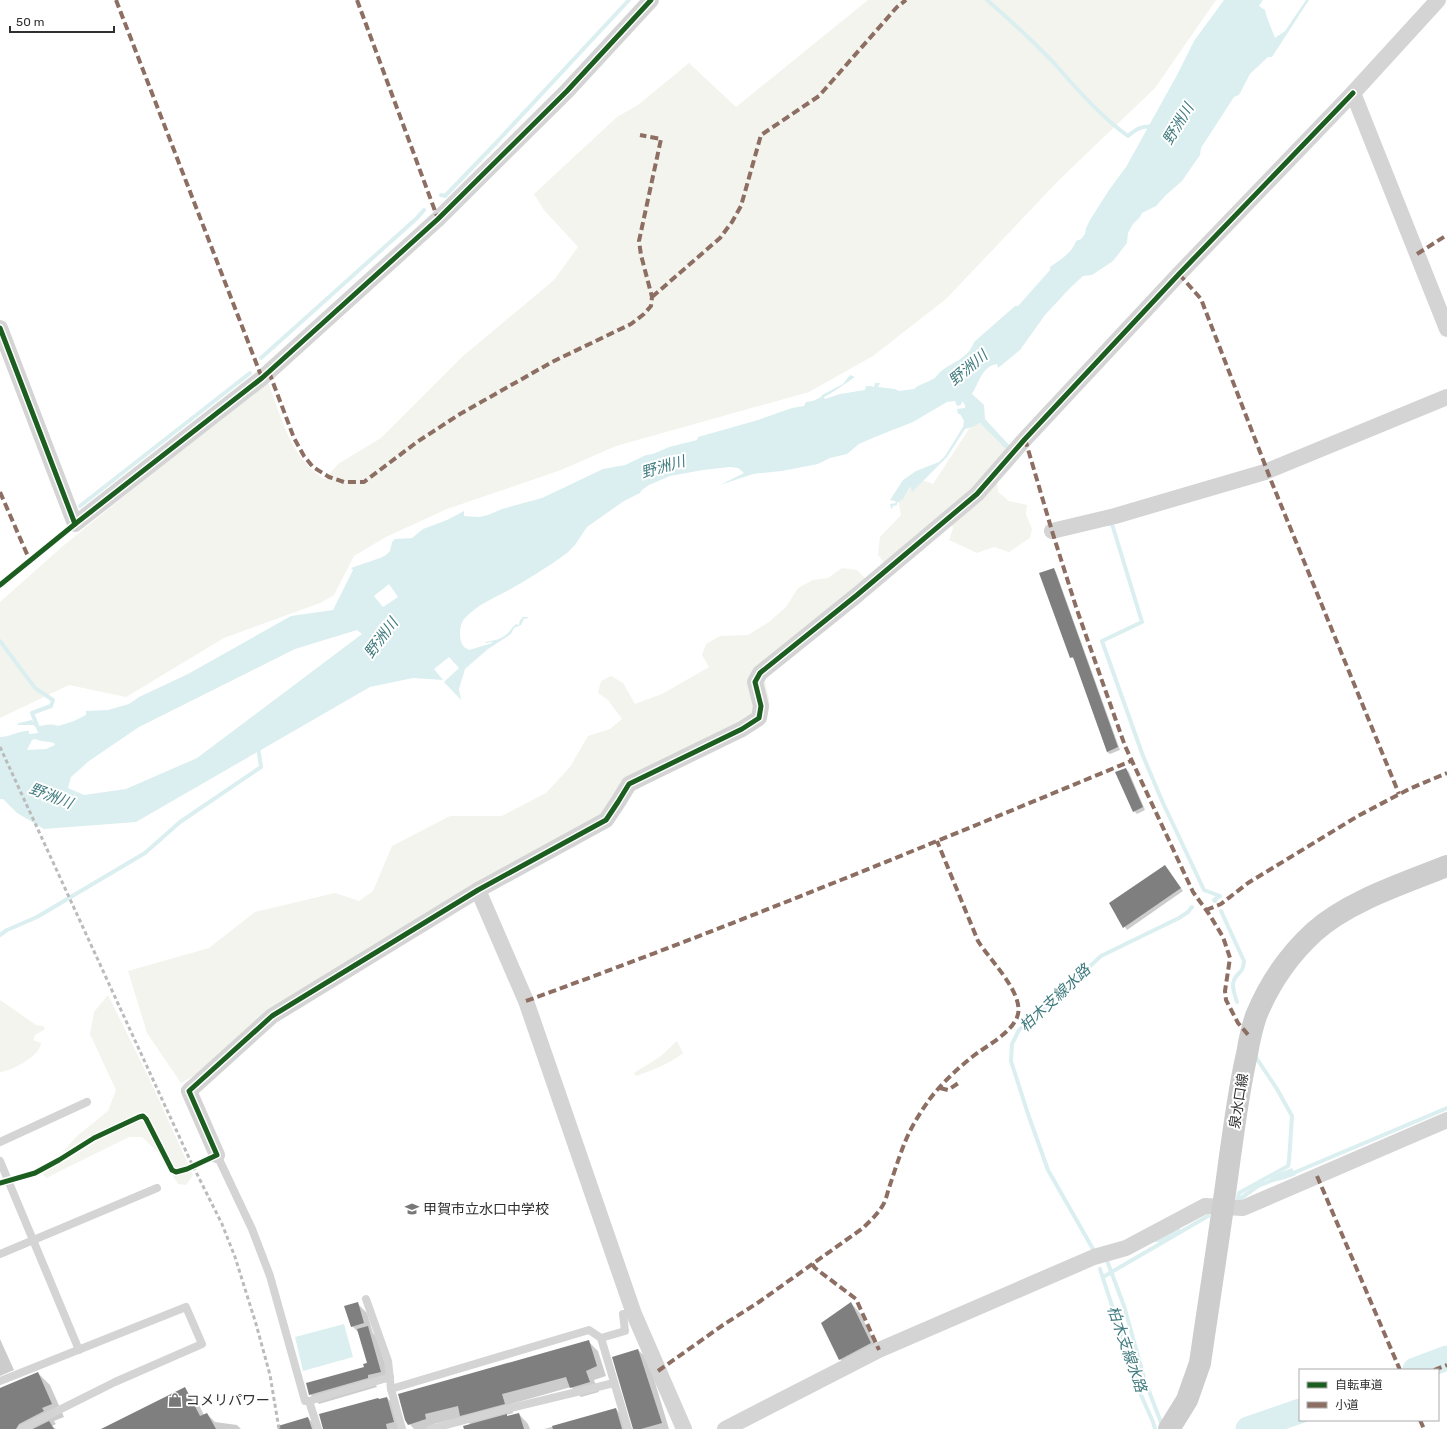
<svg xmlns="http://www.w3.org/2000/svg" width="1447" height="1429" font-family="Rubik,'Noto Sans JP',sans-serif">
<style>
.green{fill:#f3f4ed}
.water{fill:#dbeff0;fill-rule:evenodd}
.shadow{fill:#0003}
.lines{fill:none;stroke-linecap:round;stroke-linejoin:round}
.stream{stroke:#dbeff0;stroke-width:4}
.river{stroke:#dbeff0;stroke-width:25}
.building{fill:#7f7f7f}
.lane{stroke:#d4d4d4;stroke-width:8}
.street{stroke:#d4d4d4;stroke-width:16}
.secondary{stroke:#cdcdcd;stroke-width:22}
.rail{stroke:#bbb;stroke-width:3;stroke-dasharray:4 3;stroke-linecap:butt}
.quiet{stroke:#8d6e63;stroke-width:4;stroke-dasharray:8 4;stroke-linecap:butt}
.cycleway-casing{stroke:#fff;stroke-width:8}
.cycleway{stroke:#1b5e20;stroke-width:5}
.labels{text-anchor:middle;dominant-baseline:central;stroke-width:4;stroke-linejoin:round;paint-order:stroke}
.street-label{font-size:14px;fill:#2f2f2f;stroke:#fff}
.poi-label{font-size:14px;fill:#2f2f2f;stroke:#fff;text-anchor:start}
.water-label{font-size:15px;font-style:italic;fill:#3f7b7e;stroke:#fff}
</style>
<rect width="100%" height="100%" fill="#fff"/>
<g class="green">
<path d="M868,0H1216L1155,88L1059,180L946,299L873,356L809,392L616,446L561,470L447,509L386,537L354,556L334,595L320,603L224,638L126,697L69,685L0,718V602L63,546L267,380C281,415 290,459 325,479L338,464L381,438L463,356L554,280L578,247L544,210L534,194L617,117L638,105L689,63L736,107Z"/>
<polygon points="984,423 994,435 1003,438 1007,459 996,471 998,492 1009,501 1027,505 1026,514 1032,529 1030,538 1009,552 994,547 977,553 949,540 953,528 951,523 887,566 878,555 880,537 901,515 898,499 917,478 933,484 971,426"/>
<polygon points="842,568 857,570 866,579 763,672 769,699 768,715 631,793 623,809 574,834 306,998 251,1043 181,1083 147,1033 128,971 209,948 255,912 335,893 359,901 373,891 392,846 450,816 502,816 546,793 570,767 588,736 610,729 622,719 608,700 598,693 601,681 611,676 623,683 635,704 662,694 709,667 702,655 706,644 720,636 748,635 769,622 786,607 798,588 813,580 828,578"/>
<polygon points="108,995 149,1078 193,1175 186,1185 178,1184 157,1151 142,1137 129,1137 46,1178 43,1174 77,1136 108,1111 116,1090 90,1034 94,1012"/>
<path d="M0,1000L36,1025L43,1026L45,1029L35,1035L33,1040L41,1043C40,1056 12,1071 0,1072Z"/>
<path d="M677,1041L683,1053C669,1064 653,1070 636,1076L634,1073L661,1056Z"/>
</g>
<g class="water">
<path d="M1224,0H1263L1259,6L1265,10C1267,20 1272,29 1275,38L1285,31L1306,0H1309L1272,57H1268L1250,74L1239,95L1234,97L1201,148L1200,155L1182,181L1166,195L1156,206L1142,213L1140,217L1133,224L1128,233L1127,243L1113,261L1092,275L1083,276L1069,289L1045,315L1020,350L998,368L997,364C982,366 979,383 972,394L984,405L985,419L1010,446L1006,449L980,423L975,426L965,429L947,457L912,492L911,487L909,488L903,499L897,503V505L893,506L892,509L891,508L890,504L896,503L895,501L890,500L903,480L916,471L939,462L945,456L963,427L964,421L960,414H958L957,409L965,408V405L962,401L961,405L957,406L955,401L947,402L913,422L875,437L859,444L847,454L830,458L818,464L782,471L753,474L720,485L744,473L738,468L730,467L703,470L670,476L649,485L642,490L640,493L624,501L587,527L575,545L567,553C548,567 527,580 507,591C492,599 477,605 465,618C459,624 458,640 464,647C465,648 468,649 469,650L492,643V642L486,643L485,642C493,641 502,639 508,633C512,629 512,626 517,624L519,625L520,620L522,619V617H527L529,618L524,619L521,625L514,628L511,634L488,649L465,669L459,689L461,700L444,682L459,668L449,657L434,669L443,680L413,678L370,687L136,822L44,829L17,813L3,799H0V737C9,737 20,730 29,731V734L38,733V729L33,725H17L19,723L32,720L37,727C44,725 51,723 58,726L74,721L86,715V711L108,710L129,704L139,697L188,674L291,616L333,610L353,570L351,568L380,558L386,555L390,551L392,542L395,539L412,538L423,529L447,520L464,511V516L479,517L488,515L502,509L542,498L603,469L625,465L646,455L653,454L669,447L697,440L698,437L758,420L792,408L804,406L806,402L813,401L821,397L822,395L843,384L850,375L855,377C844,384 835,392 824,397L825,399L840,394L865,390L866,386H871L874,387L875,383H880L878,387L895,389L899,391L914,389C919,384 927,383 933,379C936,378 937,375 940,372C952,362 968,359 974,342L1015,306H1018L1050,270V267C1060,260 1072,253 1076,241L1081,239L1085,234L1086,228L1090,220L1109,190L1126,167L1177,75L1194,41ZM389,584L398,597L383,607L374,596ZM357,630L362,634L197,758L126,789L84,795L68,788L71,777L89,761L139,727L295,649ZM35,739C41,742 48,741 54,743L55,745L46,749L27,750L32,740Z"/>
<polygon points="1292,1168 1296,1175 1285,1179 1269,1183 1268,1180 1274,1175"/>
<polygon points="344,1324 353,1357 303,1371 295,1337"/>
</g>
<g class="shadow">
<polygon points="1054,569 1056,572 1120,750 1110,754 1107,752 1075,660 1071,657"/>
<polygon points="1126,769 1129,772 1145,810 1137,814 1134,811"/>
<polygon points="1167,869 1183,891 1127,930 1110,904"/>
<polygon points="357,1303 367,1313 373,1333 377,1337 390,1381 376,1385 377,1387 319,1404 310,1394 365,1368 368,1363 360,1334 352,1326"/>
<polygon points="851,1303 860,1313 880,1353 849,1369 840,1359"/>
<polygon points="0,1339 14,1370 0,1376"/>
<polygon points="589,1342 598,1351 606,1376 594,1380 599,1392 581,1397 571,1387 511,1404 513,1413 506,1415 508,1417 519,1414 528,1424 530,1429 465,1429 471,1425 463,1417 434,1424 435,1428 434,1429 414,1429 406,1420"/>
<polygon points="638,1350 648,1359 669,1429 634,1429"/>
<polygon points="38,1373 50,1385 64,1417 54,1421 56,1424 52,1426 56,1429 0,1429 0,1390"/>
<polygon points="184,1389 197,1401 204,1415 207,1414 215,1422 237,1425 241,1429 103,1429"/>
<polygon points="387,1398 397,1407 403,1429 324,1429 379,1400"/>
<polygon points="616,1409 625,1419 628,1429 544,1429"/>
<polygon points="308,1418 318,1428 318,1429 300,1429"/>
</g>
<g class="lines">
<g class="stream">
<path d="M987,0C1010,20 1033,41 1054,63C1077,89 1099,115 1128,136C1136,129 1143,125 1154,127"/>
<polyline points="441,195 445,196 495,144 629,0"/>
<polyline points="261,358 417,218 424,210"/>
<polyline points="80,506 250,373"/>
<polyline points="1109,524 1112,524 1142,622 1102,641 1143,756 1163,803 1204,890 1220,896 1214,900 1215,901"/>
<polyline points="0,641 35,688 53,700 51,706 32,713 39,730"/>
<path d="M1221,911L1244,961C1243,974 1239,970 1234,980C1231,987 1235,995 1237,1002"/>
<polyline points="0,935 7,930 37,917 145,853 180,822 261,767 258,747"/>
<polyline points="1291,1174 1447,1108"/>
<polyline points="1238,1198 1239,1193 1288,1166 1289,1161 1292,1116 1277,1089 1255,1056"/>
<polyline points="1241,1198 1258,1186 1273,1180"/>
<polyline points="1154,1240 1159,1240 1178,1229"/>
<polyline points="1093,1249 1048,1170 1028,1114 1011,1061 1012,1044 1019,1030 1051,1002 1101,956 1179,918 1188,912 1192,907"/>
<polyline points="1106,1258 1124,1306 1145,1381 1162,1425"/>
<polyline points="1100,1269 1141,1395 1153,1422 1155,1429"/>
<polyline points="1103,1277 1208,1216"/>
</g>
<g class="river">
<polyline points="1415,1370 1447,1358"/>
<polyline points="1248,1429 1300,1411"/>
</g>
</g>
<g class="building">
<polygon points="1054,568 1118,747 1107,752 1073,657 1070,658 1039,573"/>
<polygon points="1126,768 1143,807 1133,812 1115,772"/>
<polygon points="1165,865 1181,888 1123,928 1109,903"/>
<polygon points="358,1302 364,1323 351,1327 344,1306"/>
<polygon points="851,1302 871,1343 839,1360 821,1323"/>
<polygon points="368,1326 381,1372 368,1375 368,1378 309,1395 306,1383 364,1367 363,1364 367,1363 357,1329"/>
<polygon points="589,1340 597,1366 586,1371 590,1382 570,1388 566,1377 502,1394 505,1404 460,1416 458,1406 425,1414 426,1419 408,1425 405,1420 398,1394"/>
<polygon points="638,1349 662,1423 641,1429 633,1429 612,1357"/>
<polygon points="38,1372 52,1404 42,1408 44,1411 19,1424 16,1429 0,1429 0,1388"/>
<polygon points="185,1387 200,1416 207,1413 216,1429 101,1429"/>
<polygon points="387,1397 394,1422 386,1424 387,1429 323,1429 319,1414 378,1398 379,1399"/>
<polygon points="616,1408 622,1429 553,1429 552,1426"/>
<polygon points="519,1413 524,1429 464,1429 463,1426 507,1414 507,1416"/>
<polygon points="308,1417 312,1429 279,1429 278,1426"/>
<polygon points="49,1421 54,1429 33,1429"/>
</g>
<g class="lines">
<g class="lane">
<polyline points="0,1142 87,1102"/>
<polyline points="217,1155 252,1229 270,1276 305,1401 309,1401 318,1429"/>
<polyline points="0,1161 79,1350"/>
<polyline points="0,1254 157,1188"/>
<polyline points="366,1299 388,1361 391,1389 402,1429"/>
<polyline points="601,1338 625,1331 623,1314"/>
<polyline points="0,1381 186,1307 202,1344 115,1382 21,1429"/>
<polyline points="391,1389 589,1330 601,1338 628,1429"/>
<polyline points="309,1401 390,1377"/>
<polyline points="431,1429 502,1410 614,1383"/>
</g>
<g class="street">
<polyline points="1438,0 1353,93 1447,329"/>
<polyline points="0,328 75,524 262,378 438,219 567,91 651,0"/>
<polyline points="1052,531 1115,516 1265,472 1447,397"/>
<polyline points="478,890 526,1001 634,1314 684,1429"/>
<polyline points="217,1155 189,1091 272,1016 478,890 606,820 618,802 629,784 742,729 759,718 761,706 755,682 760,673 857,595 977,494 1025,439 1179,274 1353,93"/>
<polyline points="725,1429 879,1350 1094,1257 1126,1248 1205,1206 1243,1208 1447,1120"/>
</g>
<path class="secondary" d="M1169,1429L1187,1400L1200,1363C1210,1294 1221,1225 1230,1156C1235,1122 1239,1088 1247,1054C1249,1042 1252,1028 1256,1016C1269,984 1289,955 1314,932C1348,901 1405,883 1447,866"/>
<polyline class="rail" points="0,747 190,1160 222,1224 235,1257 256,1324 270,1375 279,1429"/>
<g class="quiet">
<polyline points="116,0 262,378"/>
<polyline points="357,0 438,219"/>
<polyline points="1417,254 1447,235"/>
<polyline points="1179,274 1201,299 1272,483 1399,794"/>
<polyline points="652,297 720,238 732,222 741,206 761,135 819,96 897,7 906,0"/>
<polyline points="269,372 294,438 304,456 313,467 329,477 344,482 364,482 417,442 460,414 552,362 631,324 644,314 651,306 652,297 641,255 639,241 661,139 640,135"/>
<polyline points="1025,439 1052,531 1077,610 1125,746 1193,892 1209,914 1223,937 1230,958 1225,991 1226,1000 1238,1023 1250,1037"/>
<polyline points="0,492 30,561"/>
<polyline points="1206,910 1221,904 1248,883 1358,816 1409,789 1447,773"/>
<path d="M526,1001C730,927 931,844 1131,761"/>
<polyline points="940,1088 948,1090 960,1082"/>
<polyline points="1317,1176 1400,1370"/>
<polyline points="812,1264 815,1268 856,1299 879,1350"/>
<polyline points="1434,1370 1447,1365"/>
<path d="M658,1371L723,1325L759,1302L863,1228C870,1221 878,1214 883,1205C886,1200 887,1194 889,1188C894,1173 899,1157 905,1142C911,1127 920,1113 929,1100C941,1084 957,1069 972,1057C986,1046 1014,1032 1018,1014C1023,992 989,959 978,941L937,841"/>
<polyline points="1420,1420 1424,1429"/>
</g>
<defs>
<g id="cycleway">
<polyline points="0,328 75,524 262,378 438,219 567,91 651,0"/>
<polyline points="0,585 75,524"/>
<polyline points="0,1183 35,1173 59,1160 94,1138 139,1117 143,1116 146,1119 172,1170 176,1172 187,1169 217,1155 189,1091 272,1016 478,890 606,820 618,802 629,784 742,729 759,718 761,706 755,682 760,673 857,595 977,494 1025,439 1179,274 1353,93"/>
</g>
</defs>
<use href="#cycleway" class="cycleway-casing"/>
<use href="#cycleway" class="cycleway"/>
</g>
<defs>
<symbol id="school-bare" viewBox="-9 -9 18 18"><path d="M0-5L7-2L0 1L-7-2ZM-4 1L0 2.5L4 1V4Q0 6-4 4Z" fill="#787878" stroke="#fff" stroke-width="2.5" paint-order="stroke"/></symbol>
<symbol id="shop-bare" viewBox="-9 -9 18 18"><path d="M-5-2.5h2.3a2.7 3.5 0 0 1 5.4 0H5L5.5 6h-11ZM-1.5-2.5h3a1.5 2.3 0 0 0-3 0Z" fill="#787878" stroke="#fff" stroke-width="2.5" paint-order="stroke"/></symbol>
</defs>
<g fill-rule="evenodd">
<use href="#school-bare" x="402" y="1199" width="20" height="20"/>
<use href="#shop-bare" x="165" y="1390" width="20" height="20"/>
</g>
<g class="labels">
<g class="street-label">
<text transform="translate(1239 1101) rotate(-81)">泉水口線</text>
</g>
<g class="poi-label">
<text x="423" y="1209">甲賀市立水口中学校</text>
<text x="186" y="1400">コメリパワー</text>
</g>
<g class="water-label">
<text transform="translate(1178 124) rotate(-59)">野洲川</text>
<text transform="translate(968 368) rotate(-40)">野洲川</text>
<text transform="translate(663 467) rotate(-16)">野洲川</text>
<text transform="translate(381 638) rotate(-53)">野洲川</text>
<text transform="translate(51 796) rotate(21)">野洲川</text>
<text transform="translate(1055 998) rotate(-43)">柏木支線水路</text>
<text transform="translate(1127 1349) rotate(71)">柏木支線水路</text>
</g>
</g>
<rect x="1299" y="1369" width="140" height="52" fill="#ffffff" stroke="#acacac"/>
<rect x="1307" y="1382" width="20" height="6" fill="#1b5e20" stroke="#acacac"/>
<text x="1335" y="1389" font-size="12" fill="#2f2f2f">自転車道</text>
<rect x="1307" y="1402" width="20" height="6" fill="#8d6e63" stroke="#acacac"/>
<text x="1335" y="1409" font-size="12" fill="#2f2f2f">小道</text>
<path d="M10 26v6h104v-6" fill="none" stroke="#2f2f2f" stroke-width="2"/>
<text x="16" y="26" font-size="12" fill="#2f2f2f" stroke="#ffffff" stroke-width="3" paint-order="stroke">50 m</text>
</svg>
